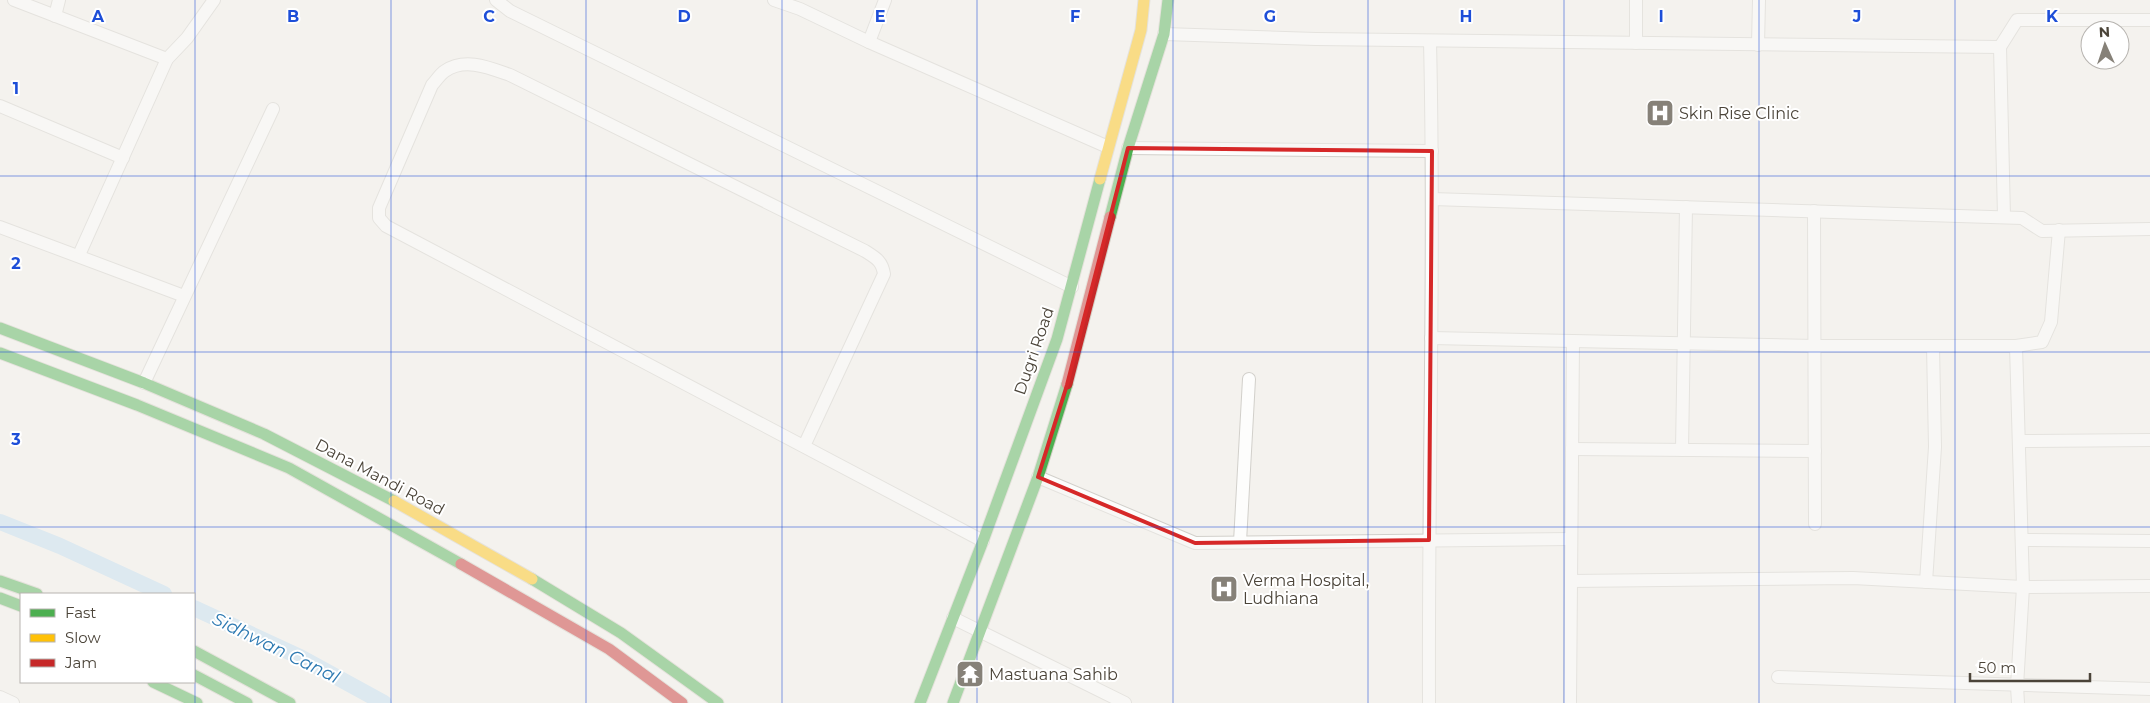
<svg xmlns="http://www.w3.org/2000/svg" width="2150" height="703" font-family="Montserrat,sans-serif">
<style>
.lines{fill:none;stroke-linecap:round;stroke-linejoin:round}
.canal{stroke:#c0ddf1;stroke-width:16}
.street-casing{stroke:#d2d0cb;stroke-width:14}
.fast-casing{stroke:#d3cfc5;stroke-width:13}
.slow-casing{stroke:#d3cfc5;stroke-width:13}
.jam-casing{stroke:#d3cfc5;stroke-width:13}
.street{stroke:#fdfdfc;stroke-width:12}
.fast{stroke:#4caf50;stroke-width:11}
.slow{stroke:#ffc107;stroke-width:11}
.jam{stroke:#c62828;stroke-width:11}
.marked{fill:none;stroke:#d62828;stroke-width:4;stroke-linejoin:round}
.grid{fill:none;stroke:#1d4ed8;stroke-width:1;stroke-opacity:0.55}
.labels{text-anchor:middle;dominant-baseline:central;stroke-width:4;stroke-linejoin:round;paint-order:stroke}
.poi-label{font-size:16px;fill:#4b4439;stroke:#fff;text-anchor:start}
.street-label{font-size:16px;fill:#4b4439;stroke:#fff}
.water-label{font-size:18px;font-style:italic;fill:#2e7ab2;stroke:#fff}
.grid-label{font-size:16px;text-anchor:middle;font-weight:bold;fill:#1d4ed8;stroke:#fff;stroke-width:4;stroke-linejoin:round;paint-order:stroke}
</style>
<rect width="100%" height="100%" fill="#f4f2ee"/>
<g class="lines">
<g class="canal">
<polyline points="0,522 60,546 164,594"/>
<polyline points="194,608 300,657 384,703"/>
</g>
<defs>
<g id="street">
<polyline points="14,0 167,59"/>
<polyline points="496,0 510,11 1072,287"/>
<polyline points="774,0 800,9 869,42 1108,147"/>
<polyline points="55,16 59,0"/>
<polyline points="1164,34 1316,39 2000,47 2017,20 2150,20"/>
<polyline points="869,42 885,0"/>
<polyline points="1636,43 1636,0"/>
<polyline points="1758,45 1759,0"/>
<polyline points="2000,47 2004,217"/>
<polyline points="0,106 123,158"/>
<polyline points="1128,148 1432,151"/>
<polyline points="1432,199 2022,218 2042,231 2150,229"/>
<polyline points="1814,211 1815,524"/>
<polyline points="0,227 184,296"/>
<polyline points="79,255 167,59 187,38 214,0"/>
<polyline points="1431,338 1816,346 2016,346 2042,342 2051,322 2059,230"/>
<polyline points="2016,346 2023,587 2017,686 2018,703"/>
<polyline points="144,383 273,109"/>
<polyline points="2019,441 2150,440"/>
<path d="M804,446L884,274C882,261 876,258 865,251L510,75C490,68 465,57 445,71C440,74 436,81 432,85L379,208V218L386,226L983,541"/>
<polyline points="1572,449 1815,451"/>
<polyline points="1682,450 1686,207"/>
<polyline points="1038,477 1195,543 1571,539"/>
<polyline points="2022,540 2150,541"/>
<polyline points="1240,542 1249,379"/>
<polyline points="1571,581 1853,578 2023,587 2150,586"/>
<polyline points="1926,582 1935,447 1933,346"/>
<polyline points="953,618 1125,703"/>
<polyline points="1778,677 2150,689"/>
<polyline points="0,697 13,703"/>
<path d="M1429,703C1428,482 1435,261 1430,41"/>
<polyline points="1570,703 1573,341"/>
</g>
<g id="fast">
<polyline points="1110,217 1128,148 1164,34 1168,0"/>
<polyline points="0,328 144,383 264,434 394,501"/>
<polyline points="0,353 137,405 289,468 461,564"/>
<polyline points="532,579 621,633 718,703"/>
<polyline points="0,581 37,594"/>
<polyline points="0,598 21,606"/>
<polyline points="194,651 290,703"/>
<polyline points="194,675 247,703"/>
<polyline points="153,682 197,703"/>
<polyline points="920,703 983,541 1057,339 1100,179"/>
<polyline points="953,703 1038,477 1067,384"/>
</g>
<g id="slow">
<polyline points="1100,179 1141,30 1144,0"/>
<polyline points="394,501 532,579"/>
</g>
<g id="jam">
<polyline points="1067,384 1110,217"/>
<polyline points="461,564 609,649 682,703"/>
</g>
</defs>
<use href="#street" class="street-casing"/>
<use href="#fast" class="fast-casing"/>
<use href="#slow" class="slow-casing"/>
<use href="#jam" class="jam-casing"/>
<use href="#street" class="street"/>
<use href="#fast" class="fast"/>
<use href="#slow" class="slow"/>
<use href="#jam" class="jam"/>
</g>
<path d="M0 0H2150V703H0ZM1128,148L1432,151L1429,540L1195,543L1038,477L1067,385Z" fill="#f4f2ee" fill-opacity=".55" fill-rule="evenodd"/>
<path class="marked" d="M1128,148L1432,151L1429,540L1195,543L1038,477L1067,385Z"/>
<path class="grid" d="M195,0V703M391,0V703M586,0V703M782,0V703M977,0V703M1173,0V703M1368,0V703M1564,0V703M1759,0V703M1955,0V703M0,176H2150M0,352H2150M0,527H2150"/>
<defs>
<symbol id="hospital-square" viewBox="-11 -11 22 22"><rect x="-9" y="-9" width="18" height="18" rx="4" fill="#868178" stroke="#fff"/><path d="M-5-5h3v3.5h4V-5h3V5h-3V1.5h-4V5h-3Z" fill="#fff"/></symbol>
<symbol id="temple-square" viewBox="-11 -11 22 22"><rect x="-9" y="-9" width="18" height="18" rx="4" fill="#868178" stroke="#fff"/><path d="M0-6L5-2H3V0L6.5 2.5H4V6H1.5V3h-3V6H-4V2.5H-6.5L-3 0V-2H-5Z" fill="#fff"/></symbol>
</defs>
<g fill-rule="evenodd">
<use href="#hospital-square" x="1644" y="97" width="32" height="32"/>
<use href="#hospital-square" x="1208" y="573" width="32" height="32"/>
<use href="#temple-square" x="954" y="658" width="32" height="32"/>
</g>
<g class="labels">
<g class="poi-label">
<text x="1679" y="113">Skin Rise Clinic</text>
<text x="1243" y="580">Verma Hospital,<tspan x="1243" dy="18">Ludhiana</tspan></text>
<text x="989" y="674">Mastuana Sahib</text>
</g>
<g class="street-label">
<text transform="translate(1034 351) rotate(-71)">Dugri Road</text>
<text transform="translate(380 477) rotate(28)">Dana Mandi Road</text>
</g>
<g class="water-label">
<text transform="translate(276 648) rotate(26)">Sidhwan Canal</text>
</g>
</g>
<g class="grid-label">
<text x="98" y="22">A</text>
<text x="293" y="22">B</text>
<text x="489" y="22">C</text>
<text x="684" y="22">D</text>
<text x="880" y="22">E</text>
<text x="1075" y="22">F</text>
<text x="1270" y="22">G</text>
<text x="1466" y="22">H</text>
<text x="1661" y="22">I</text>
<text x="1857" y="22">J</text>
<text x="2052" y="22">K</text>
<text x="16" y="94">1</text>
<text x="16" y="269">2</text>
<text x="16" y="445">3</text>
</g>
<rect x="20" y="593" width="175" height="90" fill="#ffffff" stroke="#b7b4b0"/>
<rect x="30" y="609" width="25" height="8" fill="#4caf50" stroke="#b7b4b0"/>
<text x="65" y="618" font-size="15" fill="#4b4439">Fast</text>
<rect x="30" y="634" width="25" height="8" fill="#ffc107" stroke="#b7b4b0"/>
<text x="65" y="643" font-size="15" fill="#4b4439">Slow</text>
<rect x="30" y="659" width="25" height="8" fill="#c62828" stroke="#b7b4b0"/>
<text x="65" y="668" font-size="15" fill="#4b4439">Jam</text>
<g transform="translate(2105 45) rotate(357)"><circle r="24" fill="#ffffff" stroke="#b7b4b0"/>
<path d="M0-4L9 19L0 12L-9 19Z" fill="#868178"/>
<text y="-8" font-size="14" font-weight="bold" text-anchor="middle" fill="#4b4439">N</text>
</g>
<path d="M1970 673v8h120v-8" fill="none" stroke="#4b4439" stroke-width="2.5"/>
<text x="1978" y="673" font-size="15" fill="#4b4439" stroke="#ffffff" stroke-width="4" paint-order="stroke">50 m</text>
</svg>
